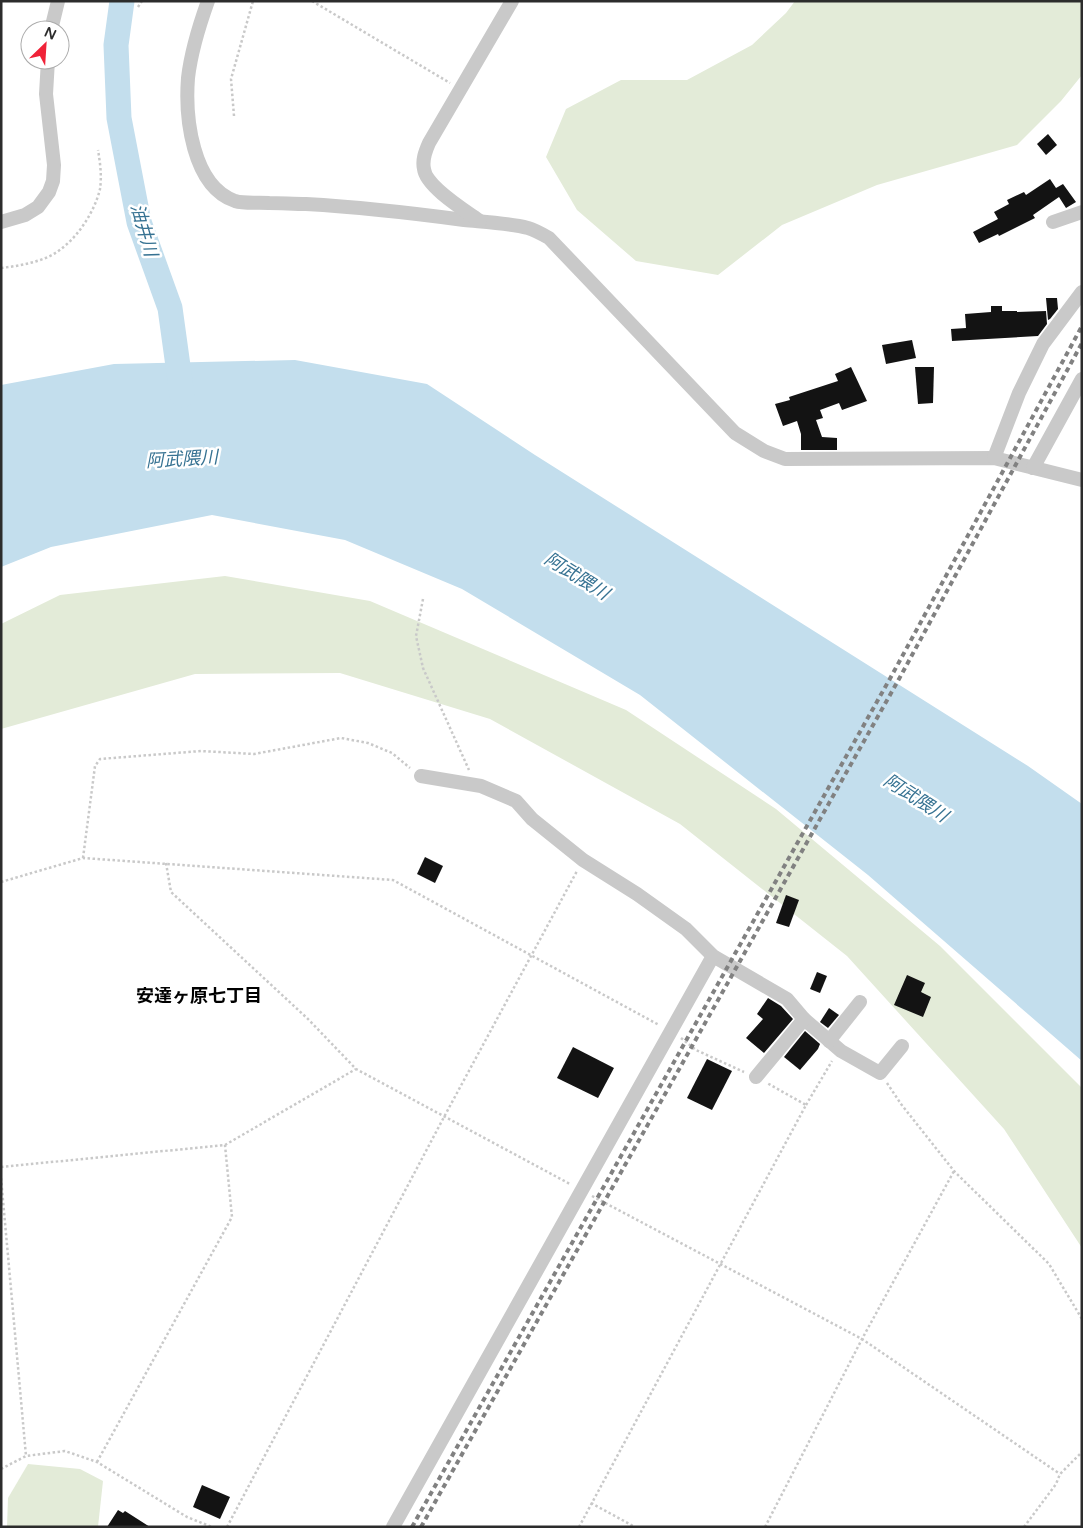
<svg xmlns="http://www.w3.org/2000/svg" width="1083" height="1528" font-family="'Varela Round','Noto Sans JP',sans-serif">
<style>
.green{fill:#e3ebd8}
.water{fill:#c3deed}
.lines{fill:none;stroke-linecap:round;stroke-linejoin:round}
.river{stroke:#c3deed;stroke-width:25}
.building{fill:#131313}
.path{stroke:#c9c9c9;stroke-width:2.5;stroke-dasharray:2.5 2.5;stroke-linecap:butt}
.minor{stroke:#c9c9c9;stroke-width:14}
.rail{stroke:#818181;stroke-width:4;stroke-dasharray:5 4;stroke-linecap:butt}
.labels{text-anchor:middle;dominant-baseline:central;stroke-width:5;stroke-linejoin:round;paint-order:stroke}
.water-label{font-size:18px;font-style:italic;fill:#367292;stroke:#fff}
.neighbourhood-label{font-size:18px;font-weight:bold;fill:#000;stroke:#fff}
</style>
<rect width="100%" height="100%" fill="#fff"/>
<g class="green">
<polygon points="795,1 1082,1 1082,75 1061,101 1017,145 877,185 782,225 718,275 636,261 577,210 546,157 566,109 621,80 687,80 752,45 786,13"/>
<polygon points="225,576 370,601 626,710 776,809 940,946 1082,1088 1082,1248 1004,1129 847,956 680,824 490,719 340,673 195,674 1,729 1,624 60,595"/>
<polygon points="28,1464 80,1469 103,1481 98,1527 7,1527 8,1498"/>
</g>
<polygon class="water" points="295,360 427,384 535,455 1028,766 1082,804 1082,1061 868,875 640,695 462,589 345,540 212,515 51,547 1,567 1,385 114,364"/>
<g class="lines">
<polyline class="river" points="122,1 116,45 119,118 139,222 170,308 182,395"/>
</g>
<g class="building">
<polygon points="1048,134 1057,145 1046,155 1037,144"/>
<polygon points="1050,179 1056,188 1063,184 1076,202 1066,208 1059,197 1033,215 1035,218 999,236 998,234 979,243 973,232 998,219 994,212 1009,204 1007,200 1024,192 1026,195"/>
<polygon points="1046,298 1057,298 1058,309 1050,319 1048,320"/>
<polygon points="991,306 1002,306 1002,311 1017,311 1017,312 1046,311 1047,324 1038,336 952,341 951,329 966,328 965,314 991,312"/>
<polygon points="912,340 916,358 886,364 882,345"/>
<polygon points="851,367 867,401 842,410 839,403 820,410 823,418 816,420 822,437 837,438 837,450 801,450 801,434 797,421 783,426 775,404 790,400 789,397 838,381 835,374"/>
<polygon points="915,367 934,367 933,403 918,404"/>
<polygon points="425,857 443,866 435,883 417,874"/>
<polygon points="786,895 799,900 789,927 776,923"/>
<polygon points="817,972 827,976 820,993 810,989"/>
<polygon points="907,975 925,983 921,992 931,997 923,1017 894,1005"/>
<polygon points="768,998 781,1006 793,1019 764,1053 746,1038 763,1019 757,1014"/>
<polygon points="829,1008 839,1015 828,1028 820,1022"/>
<polygon points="805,1031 820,1044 818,1049 800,1070 784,1057"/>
<polygon points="573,1047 614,1068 598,1098 557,1078"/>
<polygon points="707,1059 732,1071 712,1110 687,1098"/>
<polygon points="202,1485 230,1497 220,1519 193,1507"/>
<polygon points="118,1510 123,1513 125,1511 150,1527 107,1527"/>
</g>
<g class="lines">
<g class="path">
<polyline points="312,1 450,83"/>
<polyline points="138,7 142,1"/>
<polyline points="234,116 231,79 253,1"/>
<path d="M1,268C18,266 35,263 50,256C74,244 94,214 100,189C102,176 100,162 98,150"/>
<polyline points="423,599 416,636 423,668 469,770"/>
<polyline points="83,858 95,766 100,759 201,751 254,754 341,738 368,743 392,753 410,768"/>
<polyline points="166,863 171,892 308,1019 356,1069 570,1184"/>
<polyline points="1,882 83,858 393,880 659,1025"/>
<polyline points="681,1038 696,1050 744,1072"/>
<polyline points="887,1083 901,1104 954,1171 1049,1264 1082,1319"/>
<polyline points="806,1105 832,1061"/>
<polyline points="1,1167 225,1145 356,1069"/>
<polyline points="1,1178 26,1456"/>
<polyline points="592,1196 862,1339 1060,1474"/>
<polyline points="97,1462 232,1217 225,1145"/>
<polyline points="1,1469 26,1456 65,1451 97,1462 187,1517 212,1527"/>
<polyline points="591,1503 635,1527"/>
<polyline points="227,1527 444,1117 577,871"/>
<polyline points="579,1527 806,1105 767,1083"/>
<polyline points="765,1527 862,1339 954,1171"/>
<polyline points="1024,1527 1056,1484 1060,1474 1082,1452"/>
</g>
<g class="minor">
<path d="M208,1C199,26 191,52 188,78C185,117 192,186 235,201C245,204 258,202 269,203C281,203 294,204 306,204C359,207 412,213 464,220C485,222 508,223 528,228C535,230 542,234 549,238L735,433L764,451L785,459L994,458L1082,480"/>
<polyline points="51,30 58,1"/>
<path d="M480,221C466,211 426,187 424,169C422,160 425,152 429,143L512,1"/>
<polyline points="1,222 25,215 38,207 49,192 53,181 54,165 46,94 48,60"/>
<polyline points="1053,222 1082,212"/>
<polyline points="994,458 1019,393 1043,344 1082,292"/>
<polyline points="1033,468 1082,379"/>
<polyline points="421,776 481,786 516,801 532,819 583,860 637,894 686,929 713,956 787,999 804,1019 841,1051 880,1073 902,1046"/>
<polyline points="829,1041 860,1002"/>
<polyline points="756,1077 804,1019"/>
<polyline points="393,1527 713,956"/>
</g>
<g class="rail">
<polyline points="412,1527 892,675 1082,326"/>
<polyline points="421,1527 899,679 1082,343"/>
</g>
</g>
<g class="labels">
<g class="water-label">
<text transform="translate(144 230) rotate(74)">油井川</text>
<text transform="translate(182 459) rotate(-3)">阿武隈川</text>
<text transform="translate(577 576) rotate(32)">阿武隈川</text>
<text transform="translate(916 798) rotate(33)">阿武隈川</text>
</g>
<g class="neighbourhood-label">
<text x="199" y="996">安達ヶ原七丁目</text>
</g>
</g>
<rect width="1083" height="1528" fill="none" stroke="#2c2c2c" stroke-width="5"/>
<g transform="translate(45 45) rotate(25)"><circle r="24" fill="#ffffff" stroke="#ababab"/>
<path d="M0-4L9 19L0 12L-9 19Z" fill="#f02238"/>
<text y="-8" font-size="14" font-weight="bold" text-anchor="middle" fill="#2c2c2c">N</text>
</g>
</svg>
